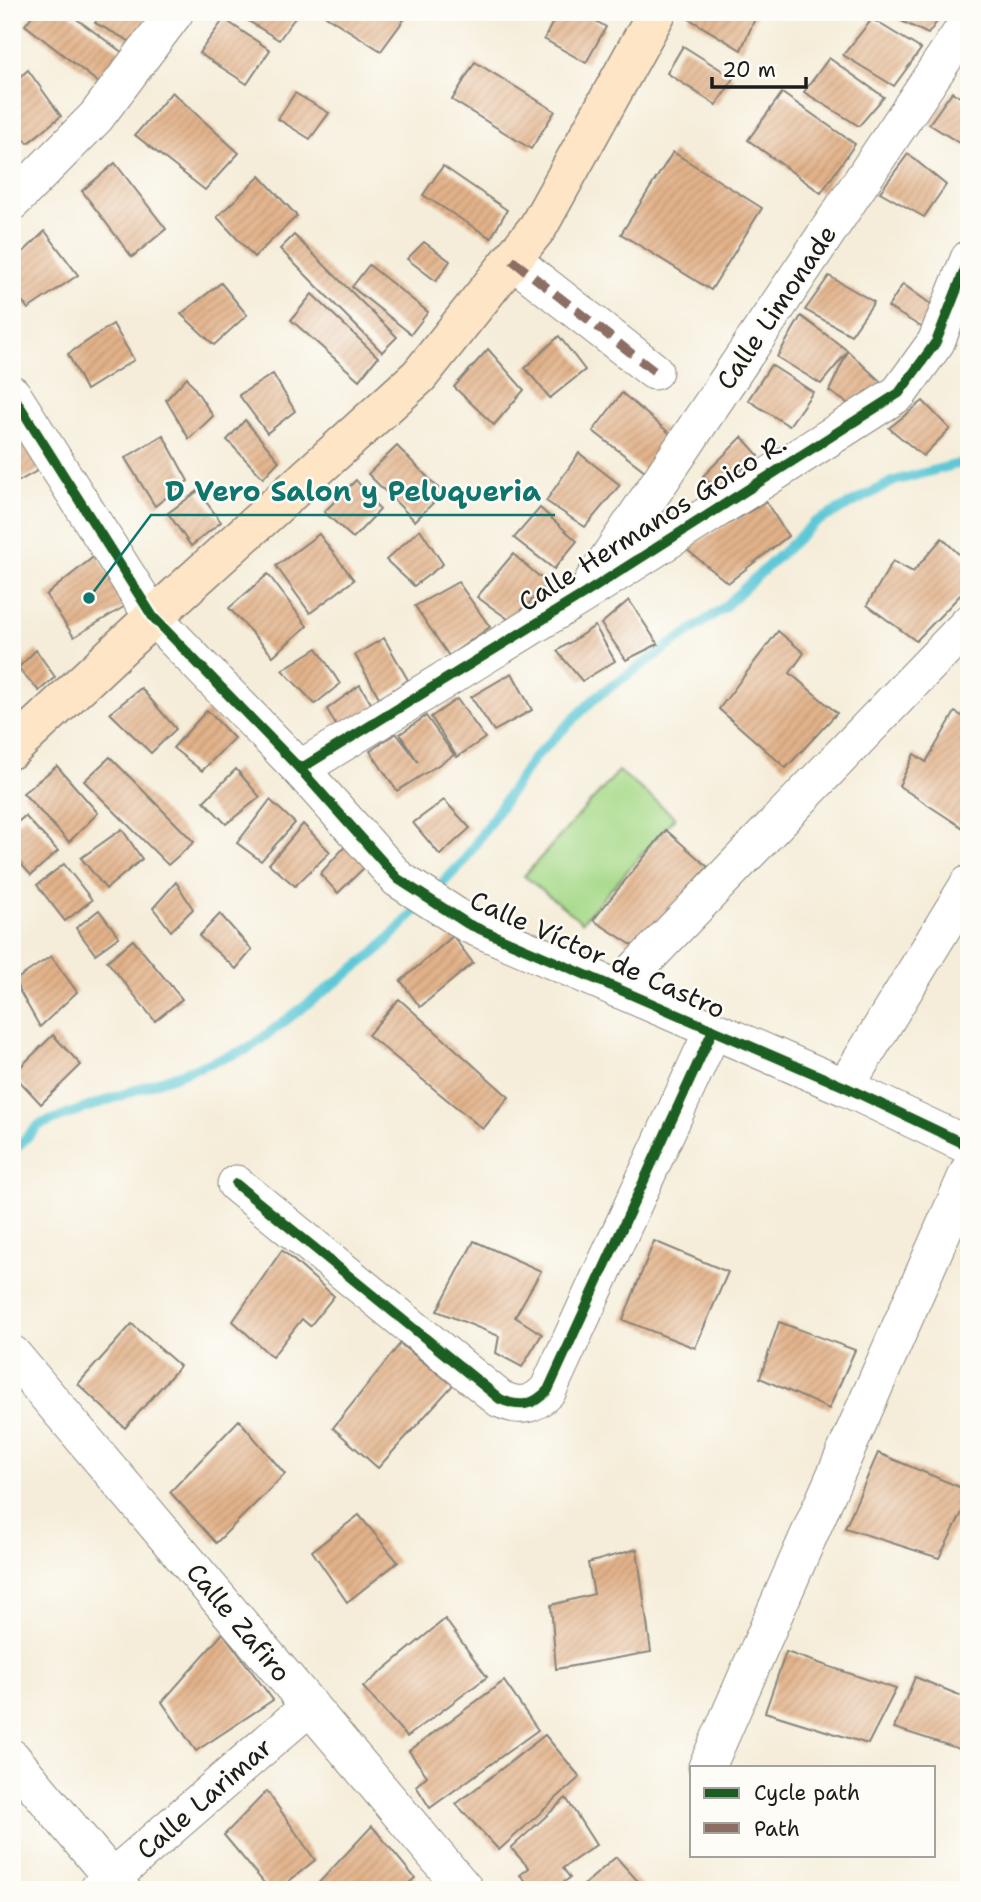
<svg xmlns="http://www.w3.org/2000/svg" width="981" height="1902" font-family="'Shantell Sans',sans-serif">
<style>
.grass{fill:#a6d988;stroke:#617a52;stroke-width:2}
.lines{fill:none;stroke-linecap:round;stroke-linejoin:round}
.stream{stroke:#5ec8d7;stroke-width:10}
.building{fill:url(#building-hatch)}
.minor-casing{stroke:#88847a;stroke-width:39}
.secondary-casing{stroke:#88847a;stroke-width:41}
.minor{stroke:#fff;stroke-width:37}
.secondary{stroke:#fde5c5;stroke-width:38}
.quiet{stroke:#8d6e63;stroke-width:9;stroke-dasharray:18 9;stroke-linecap:butt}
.cycleway-casing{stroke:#fdfcf7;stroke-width:15}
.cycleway{stroke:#1b5e20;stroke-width:10}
.labels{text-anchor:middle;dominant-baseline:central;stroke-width:5;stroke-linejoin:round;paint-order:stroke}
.street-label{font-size:26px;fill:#1c1c1c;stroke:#fdfcf7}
.leader{fill:none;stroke:#0f766e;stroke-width:2.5}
.callout-dot{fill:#0f766e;stroke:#fdfcf7;stroke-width:2.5}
.callout-label{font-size:28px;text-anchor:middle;font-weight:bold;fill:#0f766e;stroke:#fdfcf7;stroke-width:5;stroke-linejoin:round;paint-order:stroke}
</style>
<defs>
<pattern id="building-hatch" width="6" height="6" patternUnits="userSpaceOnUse" patternTransform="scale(1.75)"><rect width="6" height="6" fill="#e2b28a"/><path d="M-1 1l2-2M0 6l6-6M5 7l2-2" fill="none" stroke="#c19876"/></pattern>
</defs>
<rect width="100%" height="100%" fill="#fdfcf7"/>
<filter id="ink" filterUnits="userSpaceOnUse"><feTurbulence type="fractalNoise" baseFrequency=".0143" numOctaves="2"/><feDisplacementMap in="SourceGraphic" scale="14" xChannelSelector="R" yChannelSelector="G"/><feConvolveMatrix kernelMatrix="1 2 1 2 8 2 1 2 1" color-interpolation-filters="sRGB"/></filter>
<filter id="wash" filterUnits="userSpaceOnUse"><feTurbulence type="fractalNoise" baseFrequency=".00686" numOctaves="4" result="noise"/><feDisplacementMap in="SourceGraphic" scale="28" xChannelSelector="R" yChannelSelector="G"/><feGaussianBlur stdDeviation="1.57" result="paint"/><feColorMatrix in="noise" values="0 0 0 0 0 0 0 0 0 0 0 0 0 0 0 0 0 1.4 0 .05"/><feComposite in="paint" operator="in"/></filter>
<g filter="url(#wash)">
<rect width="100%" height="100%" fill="#f5edd9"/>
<polygon class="grass" points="619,771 675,817 582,922 524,876"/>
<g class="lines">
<polyline class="stream" points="12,1152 39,1125 248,1049 376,952 463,862 533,759 596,697 722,609 814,523 894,481 969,461"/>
</g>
<g id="blocks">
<g class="building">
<polygon points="35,12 67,12 123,53 99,83 25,25"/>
<polygon points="101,12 152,12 131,42 95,23"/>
<polygon points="234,12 299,12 279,40"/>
<polygon points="329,12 406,12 408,14 381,51 326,16"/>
<polygon points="558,12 581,12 606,27 586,63 544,39"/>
<polygon points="691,12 758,12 741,50 688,18"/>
<polygon points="883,12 944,12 928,34"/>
<polygon points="224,19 270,50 247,84 199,53"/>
<polygon points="872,19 921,49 894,86 843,55"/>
<polygon points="683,46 734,78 716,105 667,73"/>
<polygon points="829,58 884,97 859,126 804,92"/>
<polygon points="475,62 555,111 531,149 452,100"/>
<polygon points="28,70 61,116 28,143 12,124 12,84"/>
<polygon points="172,92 239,153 205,190 135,135"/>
<polygon points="952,92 969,103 969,137 964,146 929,124"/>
<polygon points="295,93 329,113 310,139 278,119"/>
<polygon points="782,93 855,144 821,193 748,140"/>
<polygon points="673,152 762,208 711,290 621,234"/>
<polygon points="908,154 946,185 924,217 880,192"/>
<polygon points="115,163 166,229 132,257 82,191"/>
<polygon points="443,166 507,210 491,238 423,195"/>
<polygon points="260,176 297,216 254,257 217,217"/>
<polygon points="45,231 78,275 28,309 12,287 12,263"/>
<polygon points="294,235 397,337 382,352 280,249"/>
<polygon points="424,242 450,261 436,281 407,259"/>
<polygon points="369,265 428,312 411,334 352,287"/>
<polygon points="829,276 874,302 851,335 805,310"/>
<polygon points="221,283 247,315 214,345 181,314"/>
<polygon points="903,284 936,308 923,328 888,307"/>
<polygon points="312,294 378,357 359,380 291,320"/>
<polygon points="801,316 848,351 882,383 852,406 829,391 848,351 821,384 777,357"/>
<polygon points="113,324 134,360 86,390 68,354"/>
<polygon points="559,336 585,370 550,398 525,368"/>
<polygon points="488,349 524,390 494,425 454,387"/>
<polygon points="771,365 813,392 789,426 748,400"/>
<polygon points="273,374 295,411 267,433 239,395"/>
<polygon points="187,377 213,416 189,439 166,400"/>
<polygon points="622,393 674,437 649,474 593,431"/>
<polygon points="923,401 950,429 923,456 889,428"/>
<polygon points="245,420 279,461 263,478 227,440"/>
<polygon points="12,425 44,467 12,485"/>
<polygon points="163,435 188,481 155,506 125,458"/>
<polygon points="742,437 759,456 715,489 703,476"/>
<polygon points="397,446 443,493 415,521 368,474"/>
<polygon points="579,453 620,485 585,527 546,501"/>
<polygon points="356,480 380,510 353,538 324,512"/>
<polygon points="198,491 221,522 191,546 168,513"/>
<polygon points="766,502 788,536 728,583 686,549"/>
<polygon points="540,508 577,541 554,569 514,538"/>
<polygon points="420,529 443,564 414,586 386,560"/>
<polygon points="319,534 354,580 310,613 276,566"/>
<polygon points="942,538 969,564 969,586 916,641 867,605 893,561 913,572"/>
<polygon points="97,554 127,605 74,637 46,595"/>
<polygon points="513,554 548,584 511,621 477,597"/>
<polygon points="268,574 307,626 273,656 229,608"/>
<polygon points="458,582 490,627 449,656 415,606"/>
<polygon points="629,600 658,644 626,660 601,624"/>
<polygon points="595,626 615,661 582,681 557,651"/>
<polygon points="778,631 804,653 790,673 837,713 786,768 719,709"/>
<polygon points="384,638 408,680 380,699 355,655"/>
<polygon points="317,648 340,684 315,704 282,670"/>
<polygon points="36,650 55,677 39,691 18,668"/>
<polygon points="512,673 532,710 494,731 471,697"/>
<polygon points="360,685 375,710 338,729 327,709"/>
<polygon points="141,688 176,729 151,753 110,713"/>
<polygon points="457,699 485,738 457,757 431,717"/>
<polygon points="12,704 24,717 12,727"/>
<polygon points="207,710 234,738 202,771 173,748"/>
<polygon points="955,712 969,720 969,832 899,786 914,754 926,762"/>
<polygon points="426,716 454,755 397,791 370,751 396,733 418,762 400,734"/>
<polygon points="110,757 194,842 168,865 84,781"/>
<polygon points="57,766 98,813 69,842 23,793"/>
<polygon points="236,769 260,797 226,824 204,801"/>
<polygon points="270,800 295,823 261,861 237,843"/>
<polygon points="444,800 470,828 440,855 413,823"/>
<polygon points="25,816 58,851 31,875 12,854 12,827"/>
<polygon points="303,824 330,852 295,886 269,864"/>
<polygon points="122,829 142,859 106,889 81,858"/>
<polygon points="666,830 708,867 635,947 593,920"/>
<polygon points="350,841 368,864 338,893 320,874"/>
<polygon points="64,864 92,900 65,921 37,885"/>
<polygon points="176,882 193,909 171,931 153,908"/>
<polygon points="99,910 119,937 95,954 76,928"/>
<polygon points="220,914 252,950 236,969 199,936"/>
<polygon points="453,936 473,963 420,1007 401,981"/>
<polygon points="133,940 182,999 155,1021 107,961"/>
<polygon points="51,956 77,992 40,1027 14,981"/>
<polygon points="399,999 509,1097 483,1129 368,1035"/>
<polygon points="53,1035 81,1065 41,1104 13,1074"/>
<polygon points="474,1241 541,1271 515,1317 542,1334 522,1367 496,1353 499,1336 437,1311"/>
<polygon points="654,1241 728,1272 695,1348 623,1320"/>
<polygon points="282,1250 334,1296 310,1326 302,1319 272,1357 233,1321"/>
<polygon points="779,1322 855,1350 829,1409 760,1378"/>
<polygon points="132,1324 180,1366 125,1428 78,1384"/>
<polygon points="400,1344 453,1385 378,1468 333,1428"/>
<polygon points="239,1420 285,1474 216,1543 170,1492"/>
<polygon points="878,1453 969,1491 969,1499 939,1558 845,1528"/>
<polygon points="359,1515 398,1562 347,1602 312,1551"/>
<polygon points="637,1549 651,1652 556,1669 551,1605 594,1594 588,1563"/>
<polygon points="445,1619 487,1677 407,1737 363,1687"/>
<polygon points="223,1633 273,1700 196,1751 162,1702"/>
<polygon points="786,1652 896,1689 868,1744 765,1712"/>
<polygon points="915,1677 969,1699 969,1752 894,1728"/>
<polygon points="504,1681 538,1730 430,1808 416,1786 427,1776 409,1751"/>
<polygon points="545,1735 580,1777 499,1850 456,1804"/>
<polygon points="267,1791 315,1860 278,1890 270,1890 224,1835"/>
<polygon points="566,1798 596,1845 563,1868 570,1878 551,1890 534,1890 520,1875 529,1868 511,1848"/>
<polygon points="372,1826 415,1878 400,1890 312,1890"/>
<polygon points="616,1857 646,1890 578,1890"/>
</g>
</g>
</g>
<g filter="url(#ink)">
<use href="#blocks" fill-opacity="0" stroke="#88847a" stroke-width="2"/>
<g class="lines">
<defs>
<g id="minor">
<polyline points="12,202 96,117 175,12"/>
<polyline points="512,260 654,371"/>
<polyline points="12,394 153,617 300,769 398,879 468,924 845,1087 969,1146"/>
<polyline points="593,581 969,21"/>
<polyline points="300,769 584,594 899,393 936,342 969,259"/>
<polyline points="617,989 969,623"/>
<polyline points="845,1087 969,884"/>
<path d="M236,1184L500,1399C520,1408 533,1406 548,1390L713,1030"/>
<polyline points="12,1354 465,1890"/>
<polyline points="12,1758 122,1890"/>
<polyline points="707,1767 969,1171"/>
<polyline points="98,1890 310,1706"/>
</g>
<polyline id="secondary" points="12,749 153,617 419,376 538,227 657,12"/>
</defs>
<use href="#minor" class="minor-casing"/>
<use href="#secondary" class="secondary-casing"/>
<use href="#minor" class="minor"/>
<use href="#secondary" class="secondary"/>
<polyline class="quiet" points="512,260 654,371"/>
<defs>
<g id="cycleway">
<polyline points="12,394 153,617 300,769 398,879 468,924 845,1087 969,1146"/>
<polyline points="300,769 584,594 899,393 936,342 969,259"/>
<path d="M236,1184L500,1399C520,1408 533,1406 548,1390L713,1030"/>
</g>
</defs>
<use href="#cycleway" class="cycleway-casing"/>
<use href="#cycleway" class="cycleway"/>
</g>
</g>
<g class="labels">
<g class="street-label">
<text transform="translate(776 307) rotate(-56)">Calle Limonade</text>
<text transform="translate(652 522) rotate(-32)">Calle Hermanos Goico R.</text>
<text transform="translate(598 954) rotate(24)">Calle Víctor de Castro</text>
<text transform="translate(239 1622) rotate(50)">Calle Zafiro</text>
<text transform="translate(204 1798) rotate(-41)">Calle Larimar</text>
</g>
</g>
<path class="leader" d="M89 598L151 515H555"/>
<circle class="callout-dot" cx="89" cy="598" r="7"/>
<g class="callout-label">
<text x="353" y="501">D Vero Salon y Peluqueria</text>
</g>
<rect width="981" height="1902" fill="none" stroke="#fdfcf7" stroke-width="42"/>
<rect x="690" y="1766" width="245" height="91" fill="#fdfcf7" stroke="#a3a29f" stroke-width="2"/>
<rect x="704" y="1788" width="35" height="10" fill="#1b5e20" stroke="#a3a29f" stroke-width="2"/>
<text x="754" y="1800" font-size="21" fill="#1c1c1c">Cycle path</text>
<rect x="704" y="1823" width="35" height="10" fill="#8d6e63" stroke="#a3a29f" stroke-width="2"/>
<text x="754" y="1836" font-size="21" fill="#1c1c1c">Path</text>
<path d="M712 77v10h94v-10" fill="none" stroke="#1c1c1c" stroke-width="3.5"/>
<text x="722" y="77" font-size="21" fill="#1c1c1c" stroke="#fdfcf7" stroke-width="5" paint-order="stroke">20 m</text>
</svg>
